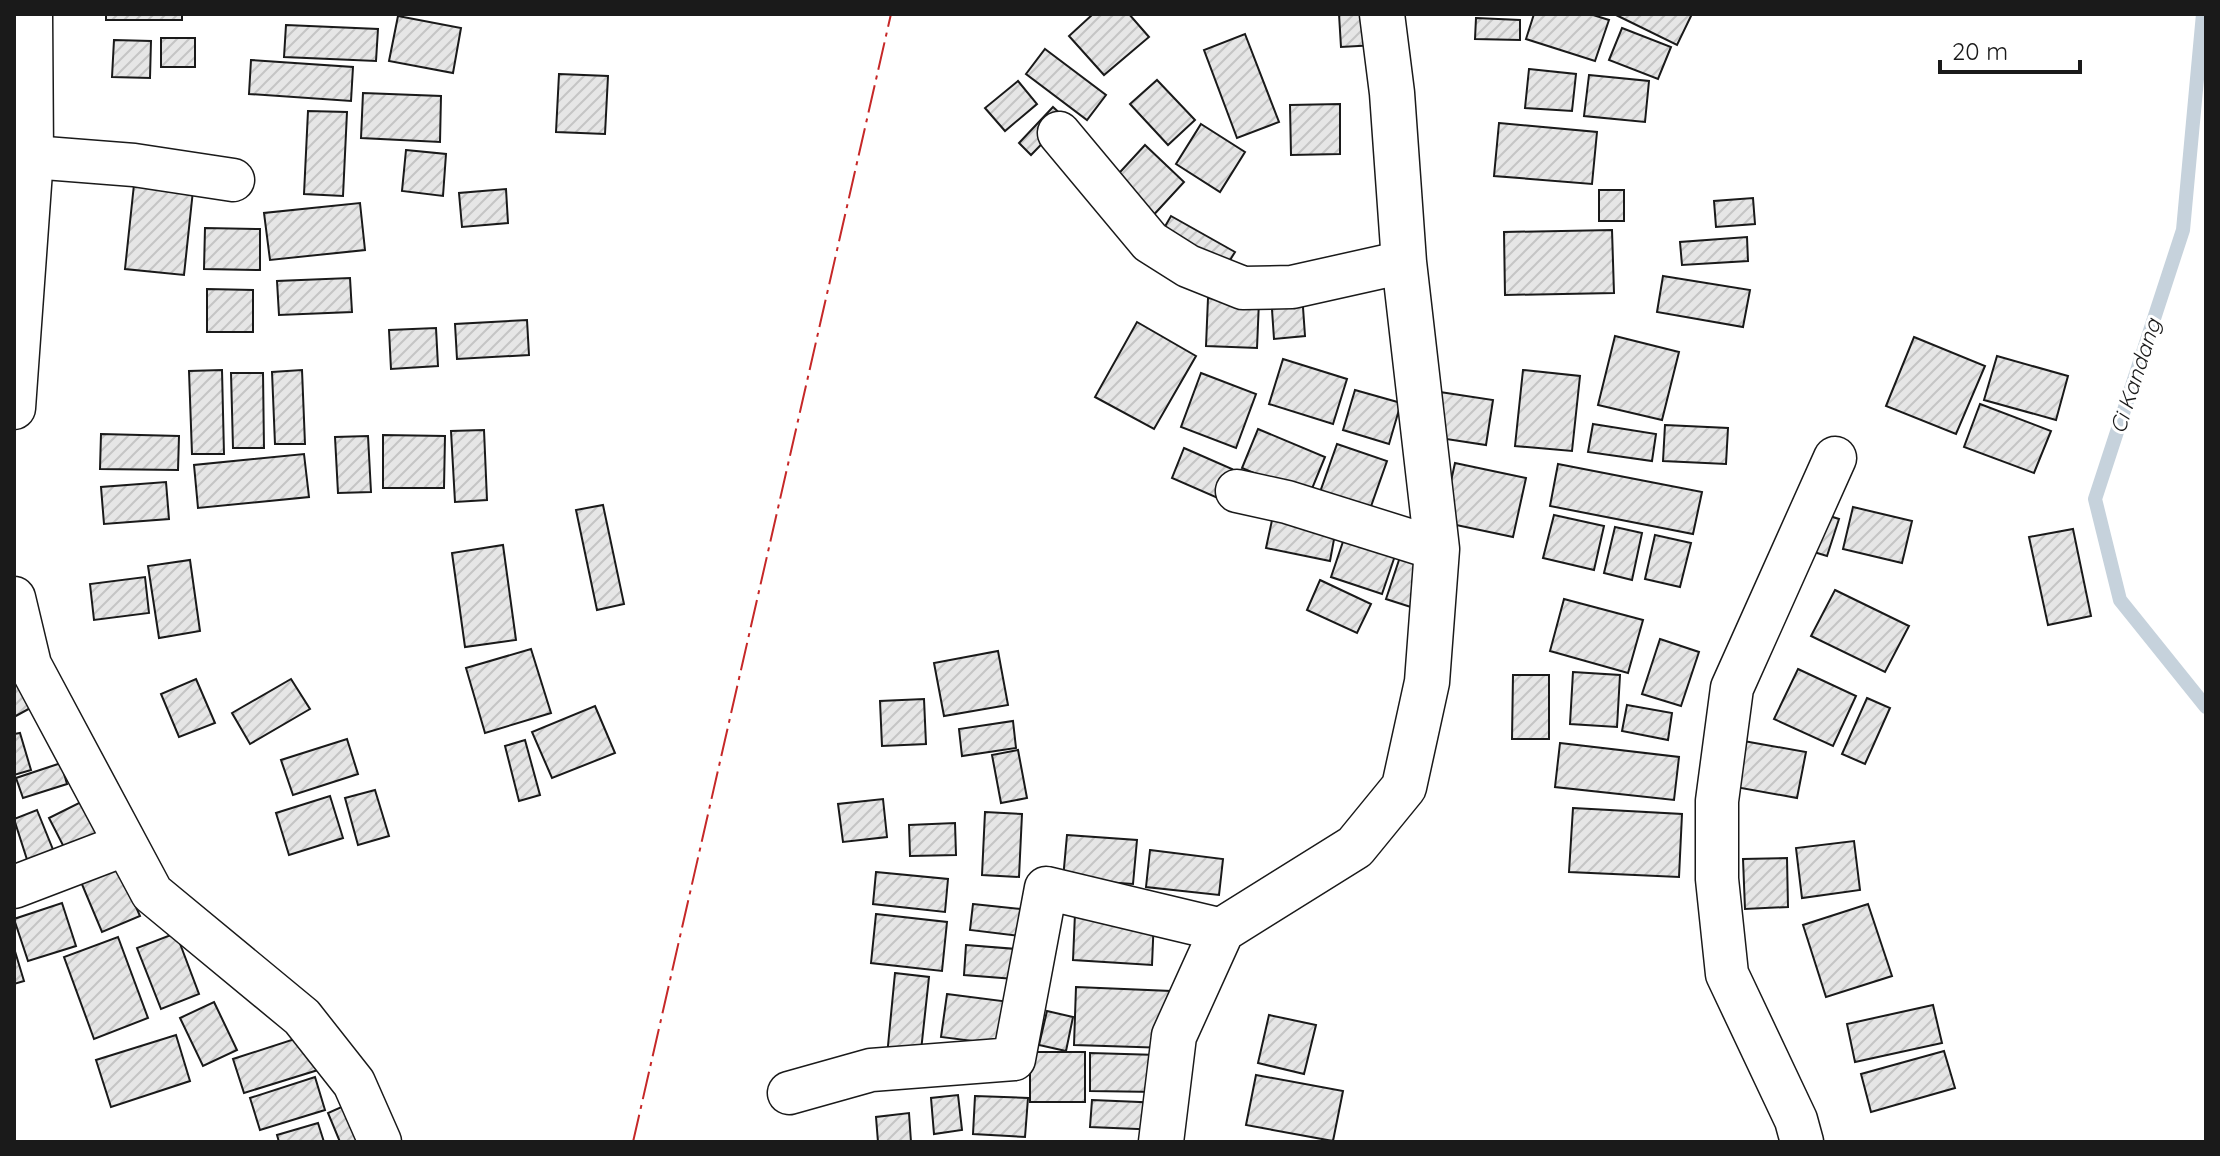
<svg xmlns="http://www.w3.org/2000/svg" width="2220" height="1156" font-family="Quicksand,sans-serif">
<style>
.lines{fill:none;stroke-linecap:round;stroke-linejoin:round}
.stream{stroke:#c6d2dc;stroke-width:14}
.building{fill:url(#building-hatch);stroke:#1a1a1a;stroke-width:2}
.minor-casing{stroke:#1a1a1a;stroke-width:45}
.tertiary-casing{stroke:#1a1a1a;stroke-width:47}
.minor{stroke:#fff;stroke-width:42}
.tertiary{stroke:#fff;stroke-width:44}
.power{stroke:#c62828;stroke-width:2;stroke-dasharray:28 6 4 6;stroke-linecap:butt}
.labels{text-anchor:middle;dominant-baseline:central;stroke-width:6;stroke-linejoin:round;paint-order:stroke}
.water-label{font-size:22px;font-style:italic;fill:#1a1a1a;stroke:#fff}
</style>
<defs>
<pattern id="building-hatch" width="6" height="6" patternUnits="userSpaceOnUse" patternTransform="scale(2)"><rect width="6" height="6" fill="#e6e6e6"/><path d="M-1 1l2-2M0 6l6-6M5 7l2-2" fill="none" stroke="#c5c5c5"/></pattern>
</defs>
<rect width="100%" height="100%" fill="#fff"/>
<g class="lines">
<polyline class="stream" points="2203,14 2183,230 2095,499 2120,600 2206,707"/>
</g>
<g class="building">
<rect x="106" y="14" width="76" height="6"/>
<polygon points="1093,14 1129,14 1149,37 1104,75 1069,36"/>
<polygon points="1339,14 1374,14 1376,45 1341,47"/>
<polygon points="1534,14 1590,14 1609,20 1595,61 1526,39"/>
<polygon points="1614,14 1692,14 1677,45"/>
<polygon points="398,16 461,28 453,73 389,61"/>
<polygon points="1476,18 1520,20 1520,40 1475,39"/>
<polygon points="286,25 378,29 376,61 284,57"/>
<polygon points="1622,28 1671,47 1658,79 1609,60"/>
<polygon points="1245,34 1279,122 1237,138 1204,50"/>
<rect x="161" y="38" width="34" height="29"/>
<polygon points="114,40 151,41 150,78 112,77"/>
<polygon points="1045,49 1106,95 1087,120 1026,74"/>
<polygon points="251,60 353,67 351,101 249,94"/>
<polygon points="1529,69 1576,74 1572,111 1525,108"/>
<polygon points="559,74 608,76 605,134 556,132"/>
<polygon points="1589,75 1649,81 1645,122 1584,116"/>
<polygon points="1157,80 1195,120 1168,145 1130,104"/>
<polygon points="1018,81 1037,104 1005,131 985,108"/>
<polygon points="363,93 441,96 440,142 361,138"/>
<polygon points="1340,104 1340,154 1291,155 1290,105"/>
<polygon points="1053,107 1066,119 1031,155 1019,143"/>
<polygon points="308,111 347,112 343,196 304,194"/>
<polygon points="1499,123 1597,132 1592,184 1494,176"/>
<polygon points="1201,124 1245,152 1220,192 1176,164"/>
<polygon points="1145,145 1184,182 1149,220 1110,183"/>
<polygon points="406,150 446,154 443,196 402,191"/>
<polygon points="135,175 194,181 184,275 125,269"/>
<polygon points="506,189 508,223 462,227 459,193"/>
<rect x="1599" y="190" width="25" height="31"/>
<polygon points="1753,198 1755,224 1716,227 1714,201"/>
<polygon points="360,203 365,250 270,260 264,213"/>
<polygon points="1171,216 1235,252 1222,273 1159,237"/>
<polygon points="205,228 260,229 260,270 204,269"/>
<polygon points="1612,230 1614,293 1505,295 1504,232"/>
<polygon points="1747,237 1748,261 1682,265 1680,242"/>
<polygon points="1663,276 1750,290 1743,327 1657,312"/>
<polygon points="350,278 352,312 279,315 277,281"/>
<polygon points="207,289 253,290 253,332 207,332"/>
<polygon points="1302,293 1305,336 1274,339 1271,295"/>
<polygon points="1208,298 1259,301 1257,348 1206,346"/>
<polygon points="527,320 529,355 457,359 455,324"/>
<polygon points="1137,322 1196,356 1154,429 1095,397"/>
<polygon points="436,328 438,366 391,369 389,330"/>
<polygon points="1615,336 1679,352 1662,420 1598,405"/>
<polygon points="1914,337 1985,366 1956,434 1886,406"/>
<polygon points="1997,356 2068,376 2056,420 1984,400"/>
<polygon points="1283,359 1347,379 1333,424 1269,404"/>
<polygon points="222,370 224,454 192,454 189,371"/>
<polygon points="302,370 305,444 275,444 272,372"/>
<polygon points="1523,370 1580,376 1572,451 1515,446"/>
<polygon points="231,373 263,373 264,448 233,448"/>
<polygon points="1201,373 1256,394 1236,448 1181,427"/>
<polygon points="1355,390 1401,403 1389,444 1343,430"/>
<polygon points="1440,392 1493,400 1486,445 1433,437"/>
<polygon points="1980,404 2051,431 2034,473 1964,447"/>
<polygon points="1593,424 1656,434 1652,461 1588,452"/>
<polygon points="1665,425 1728,428 1726,464 1663,461"/>
<polygon points="1258,429 1325,457 1309,496 1242,468"/>
<polygon points="484,430 487,500 455,502 451,431"/>
<polygon points="101,434 179,436 178,470 100,469"/>
<polygon points="383,435 445,436 444,488 383,488"/>
<polygon points="368,436 371,492 338,493 335,437"/>
<polygon points="1337,444 1387,461 1369,512 1319,495"/>
<polygon points="1184,448 1232,469 1220,499 1172,478"/>
<polygon points="304,454 309,497 198,508 194,465"/>
<polygon points="1455,463 1526,478 1513,537 1442,522"/>
<polygon points="1558,464 1702,492 1693,534 1550,506"/>
<polygon points="166,482 169,519 104,524 101,487"/>
<polygon points="603,505 624,604 597,610 576,510"/>
<polygon points="1853,507 1912,521 1902,563 1843,549"/>
<polygon points="1274,511 1337,523 1330,561 1266,548"/>
<polygon points="1817,512 1839,519 1827,556 1804,549"/>
<polygon points="1554,515 1604,526 1594,570 1543,558"/>
<polygon points="1349,524 1400,541 1382,594 1331,577"/>
<polygon points="1615,527 1642,533 1632,580 1604,573"/>
<polygon points="2073,529 2091,616 2048,625 2029,537"/>
<polygon points="1655,535 1691,543 1680,587 1645,579"/>
<polygon points="503,545 516,640 465,647 452,553"/>
<polygon points="1403,548 1434,559 1417,609 1386,599"/>
<polygon points="190,560 200,631 159,638 148,566"/>
<polygon points="145,577 149,613 94,620 90,584"/>
<polygon points="1320,580 1371,604 1357,633 1307,610"/>
<polygon points="1835,590 1909,626 1885,672 1811,636"/>
<polygon points="1564,599 1643,620 1628,673 1550,651"/>
<polygon points="1660,639 1699,652 1681,706 1642,694"/>
<polygon points="531,649 551,713 485,733 466,668"/>
<polygon points="998,651 1008,705 944,716 934,663"/>
<polygon points="1798,669 1856,696 1833,746 1774,719"/>
<polygon points="14,670 34,706 14,717"/>
<polygon points="1573,672 1620,675 1617,727 1570,724"/>
<polygon points="1513,675 1549,675 1549,739 1512,739"/>
<polygon points="196,679 215,723 179,737 161,694"/>
<polygon points="291,679 310,709 250,744 232,713"/>
<polygon points="1867,698 1890,708 1865,764 1842,754"/>
<polygon points="924,699 926,744 882,746 880,701"/>
<polygon points="1627,705 1672,713 1668,740 1622,731"/>
<polygon points="595,706 615,753 552,778 532,732"/>
<polygon points="1013,721 1016,748 962,756 959,729"/>
<polygon points="20,733 31,770 14,775 14,734"/>
<polygon points="347,739 358,774 293,795 281,760"/>
<polygon points="525,740 540,795 519,801 505,746"/>
<polygon points="1738,740 1806,752 1797,798 1730,786"/>
<polygon points="1560,743 1679,757 1674,800 1555,787"/>
<polygon points="1018,750 1027,798 1001,803 992,755"/>
<polygon points="61,763 67,784 23,798 16,778"/>
<polygon points="375,790 389,836 358,845 345,798"/>
<polygon points="330,796 343,838 289,855 276,813"/>
<polygon points="91,797 110,837 69,857 49,818"/>
<polygon points="883,799 887,837 843,842 838,804"/>
<polygon points="1573,808 1682,814 1679,877 1569,872"/>
<polygon points="37,810 58,862 31,872 14,819"/>
<polygon points="985,812 1022,814 1019,877 982,875"/>
<polygon points="955,823 956,855 910,856 909,825"/>
<polygon points="1067,835 1137,840 1133,884 1063,879"/>
<polygon points="1854,841 1860,890 1802,898 1796,848"/>
<polygon points="1150,850 1223,859 1219,895 1146,887"/>
<polygon points="1787,858 1788,907 1745,909 1743,859"/>
<polygon points="118,866 140,916 102,932 81,882"/>
<polygon points="876,872 948,879 945,912 873,904"/>
<polygon points="62,903 76,946 28,961 14,919"/>
<polygon points="973,904 1030,910 1028,937 970,930"/>
<polygon points="1868,904 1892,976 1826,997 1803,925"/>
<polygon points="1075,913 1154,917 1152,965 1073,960"/>
<polygon points="876,914 947,922 942,971 871,963"/>
<polygon points="176,933 199,994 161,1009 137,948"/>
<polygon points="118,937 148,1018 94,1039 64,957"/>
<polygon points="966,945 1029,950 1026,980 964,975"/>
<polygon points="14,948 24,981 14,984"/>
<polygon points="895,973 929,977 920,1060 887,1056"/>
<polygon points="1076,987 1171,991 1168,1048 1074,1045"/>
<polygon points="947,994 1010,1002 1004,1045 941,1037"/>
<polygon points="214,1002 237,1050 203,1066 180,1018"/>
<polygon points="1933,1005 1942,1043 1855,1062 1847,1024"/>
<polygon points="1047,1011 1073,1017 1066,1051 1039,1045"/>
<polygon points="1269,1015 1316,1025 1304,1074 1258,1063"/>
<polygon points="176,1035 190,1081 111,1107 96,1060"/>
<polygon points="307,1035 318,1070 244,1093 233,1059"/>
<polygon points="1944,1051 1955,1088 1871,1112 1861,1074"/>
<rect x="1030" y="1052" width="55" height="50"/>
<polygon points="1090,1053 1158,1055 1157,1092 1090,1091"/>
<polygon points="1256,1075 1343,1091 1333,1141 1246,1125"/>
<polygon points="315,1077 325,1110 260,1130 250,1098"/>
<polygon points="958,1095 962,1130 934,1134 931,1098"/>
<polygon points="975,1096 1028,1098 1025,1137 973,1134"/>
<polygon points="1092,1100 1163,1103 1161,1130 1090,1127"/>
<polygon points="355,1101 373,1142 340,1142 328,1113"/>
<polygon points="909,1113 911,1142 878,1142 876,1117"/>
<polygon points="318,1123 324,1142 279,1142 277,1135"/>
</g>
<g class="lines">
<defs>
<g id="minor">
<polyline points="1059,133 1150,242 1188,266 1243,288 1292,287 1404,262"/>
<polyline points="32,157 134,165 233,180"/>
<polyline points="14,408 32,157 31,14"/>
<polyline points="1237,491 1287,502 1437,549"/>
<polyline points="14,598 30,665 152,893 302,1017 354,1083 380,1142"/>
<polyline points="14,887 124,845"/>
<polyline points="789,1093 871,1070 1014,1059 1046,888 1222,930"/>
<polyline points="1802,1142 1796,1120 1727,974 1717,879 1717,801 1732,688 1835,458"/>
</g>
<polyline id="tertiary" points="1161,1142 1174,1036 1222,930 1355,847 1404,787 1427,682 1437,549 1404,262 1392,93 1382,14"/>
</defs>
<use href="#minor" class="minor-casing"/>
<use href="#tertiary" class="tertiary-casing"/>
<use href="#minor" class="minor"/>
<use href="#tertiary" class="tertiary"/>
<polyline class="power" points="633,1142 891,14"/>
</g>
<g class="labels">
<g class="water-label">
<text transform="translate(2135 376) rotate(-72)">Ci Kandang</text>
</g>
</g>
<rect width="2220" height="1156" fill="none" stroke="#1a1a1a" stroke-width="32"/>
<path d="M1940 60v12h140v-12" fill="none" stroke="#1a1a1a" stroke-width="4"/>
<text x="1952" y="60" font-size="24" fill="#1a1a1a" stroke="#ffffff" stroke-width="6" paint-order="stroke">20 m</text>
</svg>
